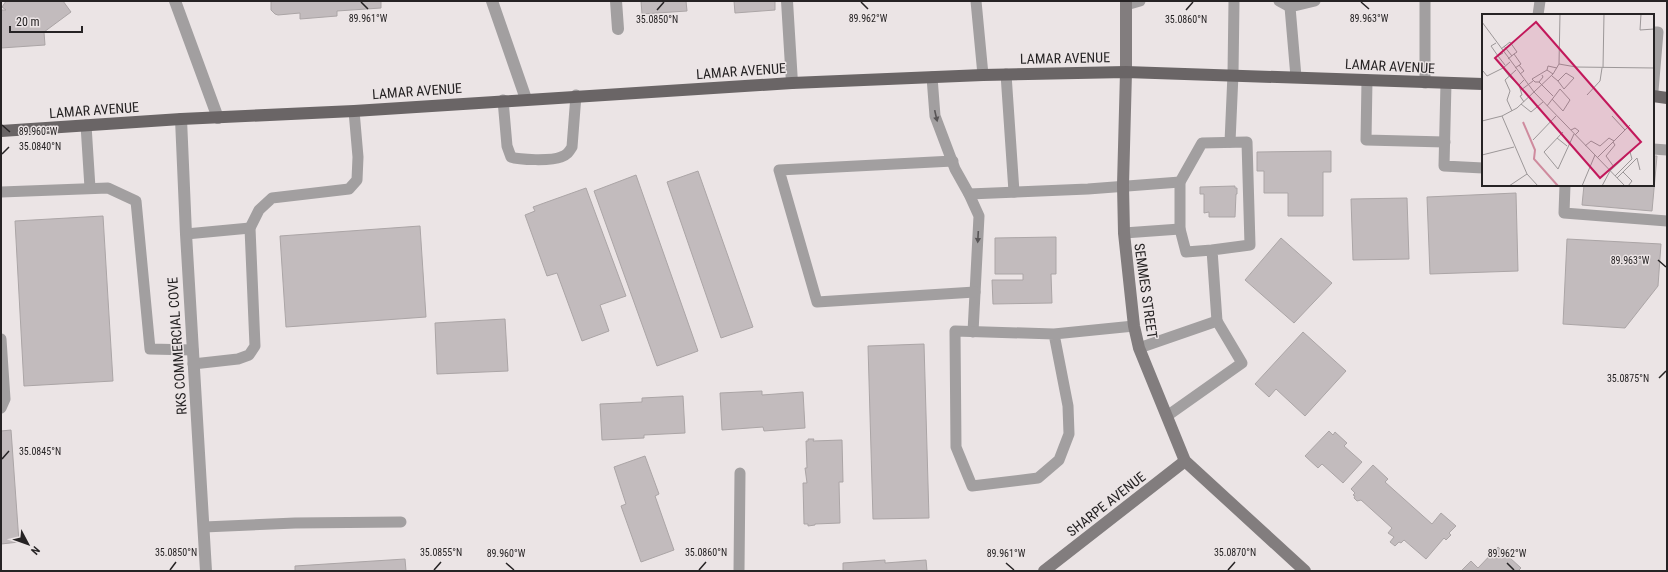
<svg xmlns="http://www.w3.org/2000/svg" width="1668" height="572" font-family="'Roboto Condensed',sans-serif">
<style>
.building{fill:#c2bbbd;stroke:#aba5a6}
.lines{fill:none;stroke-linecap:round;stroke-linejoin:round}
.lane{stroke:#a29fa0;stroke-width:11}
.street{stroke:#a29fa0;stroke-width:12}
.secondary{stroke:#827d7e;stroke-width:12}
.primary{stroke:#6a6566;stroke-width:12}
.oneway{fill:#585556}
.ticks{fill:none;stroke:#262324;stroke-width:1.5}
.labels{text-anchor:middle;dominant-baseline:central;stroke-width:3;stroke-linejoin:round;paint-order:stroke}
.street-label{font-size:14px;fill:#262324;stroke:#ebe4e5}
.inset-river{fill:none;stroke:#cf8b9e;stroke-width:2}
.inset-road{fill:none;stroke:#9c9798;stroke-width:1}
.view{fill:#c2185b;fill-opacity:0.15;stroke:#c2185b;stroke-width:2}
.inset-edge{fill:none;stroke:#262324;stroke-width:2}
.ticks-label{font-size:10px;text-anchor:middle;fill:#262324;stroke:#ebe4e5;stroke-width:3;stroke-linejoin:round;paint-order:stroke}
</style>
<rect width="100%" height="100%" fill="#ebe4e5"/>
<g class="building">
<polygon points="6,1 63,1 71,12 44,32 45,45 1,48 1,10 6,10 2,7"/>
<polygon points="271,1 381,1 381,8 337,11 337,16 300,19 300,13 278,15 275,14 271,10"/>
<polygon points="641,1 686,1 687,11 642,14"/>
<polygon points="734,1 775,1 775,10 735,13"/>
<polygon points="1331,151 1331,172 1323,172 1323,216 1288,216 1288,193 1264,193 1264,171 1257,171 1257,152"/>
<polygon points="1653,156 1657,156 1652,211 1582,205 1584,185 1653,185"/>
<polygon points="698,171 753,327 721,338 667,182"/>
<polygon points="636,175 698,351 657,366 594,191"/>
<polygon points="1235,186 1235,188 1237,188 1237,194 1236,194 1235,217 1209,217 1209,212 1204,213 1204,194 1200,194 1200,187"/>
<polygon points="586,188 626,296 600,305 609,331 582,341 557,273 547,276 525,215 535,211 533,207"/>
<polygon points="1516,193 1518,271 1430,274 1427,197"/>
<polygon points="1407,198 1409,259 1353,260 1351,199"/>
<polygon points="103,216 113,381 24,386 15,221"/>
<polygon points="420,226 426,317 286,327 280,236"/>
<polygon points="1056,237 1056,274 1051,274 1052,303 993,304 992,280 1023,280 1023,274 995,274 995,238"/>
<polygon points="1281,238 1332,283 1294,323 1245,280"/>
<polygon points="1567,239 1661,244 1658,286 1625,328 1563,324"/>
<polygon points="505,319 508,371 437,374 435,323"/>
<polygon points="1303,332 1346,371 1305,416 1276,389 1269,397 1255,384"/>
<polygon points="924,344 929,518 873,519 868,346"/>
<polygon points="762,391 762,395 803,392 805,428 764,431 763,427 722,430 720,393"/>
<polygon points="683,396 685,433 644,435 644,438 602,440 600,404 642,402 642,398"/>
<polygon points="11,430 19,542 1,544 1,431"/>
<polygon points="1329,431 1333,435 1335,432 1347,443 1344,446 1362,462 1343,483 1322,464 1318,468 1305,456"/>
<polygon points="808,439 814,439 813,441 842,440 843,482 839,482 840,523 815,524 815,525 808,526 808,524 804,524 803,483 807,483 805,468 807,468 806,441 808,441"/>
<polygon points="645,456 659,494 655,496 674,550 641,562 621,506 626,504 614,467"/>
<polygon points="1373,465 1388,479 1385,482 1432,524 1441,513 1456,526 1449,533 1451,535 1446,540 1444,538 1426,559 1404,540 1401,543 1399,542 1395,546 1390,542 1394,537 1388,533 1392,528 1361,500 1357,501 1354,498 1355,496 1353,495 1355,493 1351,489"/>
<polygon points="1498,547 1521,568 1518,571 1461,571 1471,561 1478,568"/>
<polygon points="405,559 406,571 295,571 295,566"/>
<polygon points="885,560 885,563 926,560 927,571 843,571 843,563"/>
</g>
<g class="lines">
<g class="lane">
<polyline points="976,1 983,75"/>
<polyline points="1279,1 1290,7"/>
<polyline points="1126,5 1140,1"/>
<polyline points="1538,15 1540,1"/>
<polyline points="1653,32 1658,32 1653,91"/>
<polyline points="1006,74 1014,192"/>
<polyline points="932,77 935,116 955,169 969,194 979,216 973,332"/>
<polyline points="1296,77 1290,7 1315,1"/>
<polyline points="1367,80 1366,140 1445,142"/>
<polyline points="1425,83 1425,1"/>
<polyline points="1446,83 1444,166 1483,168"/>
<path d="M503,100L507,146L511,157C519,160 552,161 561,157C567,155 569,152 572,147L576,95"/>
<polyline points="86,125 90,188"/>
<polyline points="1230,142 1233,74 1234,1"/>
<polyline points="1653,149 1667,150"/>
<polyline points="953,161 779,170 817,302 975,292"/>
<polyline points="1565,185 1564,213 1667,221"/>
<polyline points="1,192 108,188 136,201 150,349 193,350"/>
<polyline points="969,194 1088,189 1180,182"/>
<polyline points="1124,233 1180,229"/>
<polyline points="186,234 250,228"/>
<polyline points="1212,250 1186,252 1180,229 1180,182 1202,143 1247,142 1250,245 1212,250 1217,321"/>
<polyline points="1054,334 955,331 956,447 972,486 1038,478 1059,460 1069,434 1068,406 1054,334 1134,326"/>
<polyline points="1,339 5,399 1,408"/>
<polyline points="1139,348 1217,321 1242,363 1167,416"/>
<polyline points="193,364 238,359 249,355 255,346 250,228 259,210 272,198 349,189 357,180 358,157 354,111"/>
<polyline points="204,527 295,523 401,522"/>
<polyline points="739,571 740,473"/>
</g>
<g class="street">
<polyline points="175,1 218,118"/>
<polyline points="492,1 526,99"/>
<polyline points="616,1 618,29"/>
<polyline points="787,1 792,83"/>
<polyline points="181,119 186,234 206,571"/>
</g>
<g class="secondary">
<polyline points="1126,1 1126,72 1123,185 1124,233 1134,326 1139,348 1185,461 1305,571"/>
<polyline points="1044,571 1185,461"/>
</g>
<g class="primary">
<polyline points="1653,96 1667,98"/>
<polyline points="1,131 181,119 354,111 792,83 983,75 1126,72 1483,84"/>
</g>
</g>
<defs><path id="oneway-solid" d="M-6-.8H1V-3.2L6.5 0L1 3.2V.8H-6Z"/></defs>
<g class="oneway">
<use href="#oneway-solid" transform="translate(936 116) rotate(77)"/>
<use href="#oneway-solid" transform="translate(978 237) rotate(93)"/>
</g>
<path class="ticks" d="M361,2L368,9M861,2L868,9M1361,2L1369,9M657,10L664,2M1186,10L1193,2M2,125L10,132M2,154L9,147M1658,260L1666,267M1659,378L1666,371M2,459L9,451M506,563L514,570M1006,563L1014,570M1507,563L1514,570M170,570L176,562M434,570L441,562M699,570L706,562M1228,570L1235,562"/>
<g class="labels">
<g class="street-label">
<text transform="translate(1065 58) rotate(-1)">LAMAR AVENUE</text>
<text transform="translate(1390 66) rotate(3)">LAMAR AVENUE</text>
<text transform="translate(741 71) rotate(-4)">LAMAR AVENUE</text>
<text transform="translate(417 91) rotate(-4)">LAMAR AVENUE</text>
<text transform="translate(94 110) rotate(-4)">LAMAR AVENUE</text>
<text transform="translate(1146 291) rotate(82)">SEMMES STREET</text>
<text transform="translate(177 346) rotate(-94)">RKS COMMERCIAL COVE</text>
<text transform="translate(1106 504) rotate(-38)">SHARPE AVENUE</text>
</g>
</g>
<g transform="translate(1482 14)">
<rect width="172" height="172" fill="#ebe4e5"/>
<path class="inset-river" d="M41,108L53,136L52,145L76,172"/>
<path class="inset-road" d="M159,0L158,16L172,15M0,8L52,78L143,172M14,29L9,32L16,42M22,32L30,42M19,35L28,28L35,38L32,40M21,39L16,42L23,51M26,45L32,40L39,50L33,54M28,48L21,54L27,62L37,71L42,66M77,50L94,53L172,54M37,51L42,57L38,60M121,54L122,0M1,57L5,62L21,54M71,60L65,56L66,52L75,54M60,61L61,63L57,68H53L50,65L65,56M70,62L76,67L84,59L92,64L82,75L76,67M57,68L71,82M37,71L40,81L38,82L42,88M39,76L51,67M105,81L118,67L120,54M70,85L81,97L88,86L78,75M39,90L49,98L61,88M65,92L78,75M30,97L25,86L28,77L23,66L34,56M20,102L45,160L56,172M130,102L143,116M0,107L20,102L35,94L71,60L77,50L78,0M89,116L93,114L97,117L93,121M81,118L62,138L76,155L92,120M75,124L85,132M51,126L74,102M131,128L133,131L124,142L132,153M103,132L109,127L118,132L127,124L132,127M0,141L32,133M115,144L148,111M141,158L150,167L146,172M135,164L155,144L158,156M27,172L45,160M100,172L113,141M120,172L128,157L148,138L150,145L133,162"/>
<path class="view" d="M54,8L159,128L118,164L13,44Z"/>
<rect width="172" height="172" class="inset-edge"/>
</g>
<g class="ticks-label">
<text x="368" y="22">89.961°W</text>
<text x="868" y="22">89.962°W</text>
<text x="1369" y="22">89.963°W</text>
<text x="657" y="23">35.0850°N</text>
<text x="1186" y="23">35.0860°N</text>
<text x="38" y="135">89.960°W</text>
<text x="40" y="150">35.0840°N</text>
<text x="1630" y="264">89.963°W</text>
<text x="1628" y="382">35.0875°N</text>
<text x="40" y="455">35.0845°N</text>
<text x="176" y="556">35.0850°N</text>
<text x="441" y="556">35.0855°N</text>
<text x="706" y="556">35.0860°N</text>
<text x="1235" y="556">35.0870°N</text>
<text x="506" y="557">89.960°W</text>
<text x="1006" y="557">89.961°W</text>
<text x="1507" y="557">89.962°W</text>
</g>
<rect width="1668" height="572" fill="none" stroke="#262324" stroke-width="4"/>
<g transform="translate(28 544) rotate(131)" stroke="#ebe4e5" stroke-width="3" paint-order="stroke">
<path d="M0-3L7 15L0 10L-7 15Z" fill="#262324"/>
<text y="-6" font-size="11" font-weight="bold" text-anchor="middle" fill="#262324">N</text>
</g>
<path d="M10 26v6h72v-6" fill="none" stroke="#262324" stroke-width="2"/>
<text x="16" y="26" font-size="12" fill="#262324" stroke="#ebe4e5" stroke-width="3" paint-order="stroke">20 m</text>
</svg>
